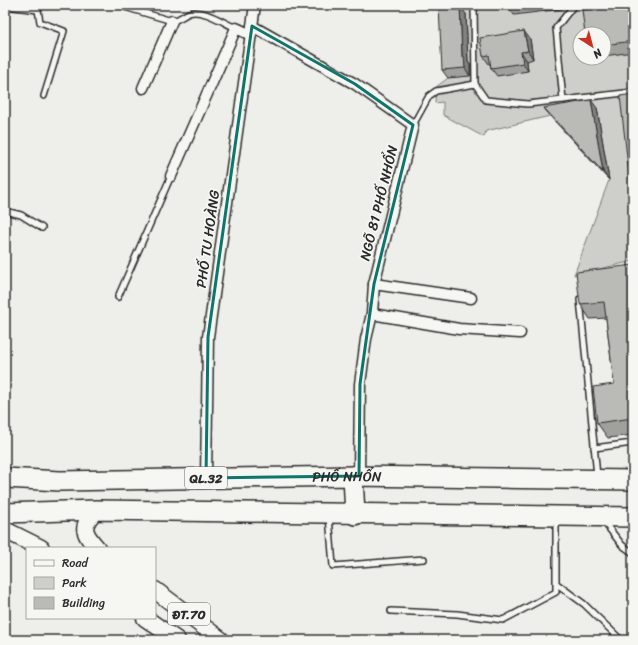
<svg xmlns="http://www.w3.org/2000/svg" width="638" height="645" font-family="Sriracha,sans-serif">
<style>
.green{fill:#cececa;stroke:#7c7c7a;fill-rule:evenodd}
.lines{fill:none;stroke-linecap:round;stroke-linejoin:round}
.lane-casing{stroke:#2b2b2b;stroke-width:8}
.street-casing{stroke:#2b2b2b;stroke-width:13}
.primary-casing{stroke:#2b2b2b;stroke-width:19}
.highway-casing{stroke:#2b2b2b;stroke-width:22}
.lane{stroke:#f6f6f2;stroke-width:5}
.street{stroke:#f6f6f2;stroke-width:10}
.primary{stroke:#f6f6f2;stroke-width:16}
.highway{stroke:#f6f6f2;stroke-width:19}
.wall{fill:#a0a09d;stroke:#2b2b2b}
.shaded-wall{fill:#828280;stroke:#2b2b2b}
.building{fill:#babab7;stroke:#2b2b2b}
.marked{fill:none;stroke:#0f766e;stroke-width:3;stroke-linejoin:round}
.labels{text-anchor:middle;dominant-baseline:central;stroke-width:3.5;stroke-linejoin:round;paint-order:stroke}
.shield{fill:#f6f6f2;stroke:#686867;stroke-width:1}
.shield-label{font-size:13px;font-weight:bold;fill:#2b2b2b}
.street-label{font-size:14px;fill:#2b2b2b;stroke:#f6f6f2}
</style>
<rect width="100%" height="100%" fill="#eeeeea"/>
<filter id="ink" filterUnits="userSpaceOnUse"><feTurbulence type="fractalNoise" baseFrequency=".025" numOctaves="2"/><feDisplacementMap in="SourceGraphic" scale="8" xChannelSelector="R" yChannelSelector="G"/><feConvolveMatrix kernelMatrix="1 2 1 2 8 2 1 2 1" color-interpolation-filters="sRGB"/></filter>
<g filter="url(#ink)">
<path class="green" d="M445,5H633V261L574,275L609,180L550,116L486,131L484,137L443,115V102L435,103L436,87L448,78ZM580,34H604V58H580Z"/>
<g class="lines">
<defs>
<g id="lane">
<path d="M118,5L172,21C181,19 182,16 189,13C202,8 224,23 236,28"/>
<polyline points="474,5 475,84"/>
<polyline points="5,6 38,10 39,5"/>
<polyline points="38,10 40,22 64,31 44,96"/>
<polyline points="563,100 556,28 574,5"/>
<polyline points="413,125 429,96 436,91 475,84 486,100 528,104 633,92"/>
<polyline points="5,211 21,215 42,228"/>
<polyline points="118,297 171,176"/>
<polyline points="580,299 597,476"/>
<polyline points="594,448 633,443"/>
<polyline points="329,516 333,566 424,559"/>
<polyline points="604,522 622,545 633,553"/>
<polyline points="557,584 584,604 621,640"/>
<polyline points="391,611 457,614 503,620 556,592 556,519"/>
</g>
<g id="street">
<polyline points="252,26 355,84 413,125 374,284 372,314 366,339 360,384 359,476"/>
<polyline points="143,88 172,21"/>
<polyline points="171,176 236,28 251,35"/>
<polyline points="374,284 471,298"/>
<polyline points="372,314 459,329 520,333"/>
<polyline points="206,478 208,337 255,5"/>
</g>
<g id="primary">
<path d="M96,510C80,527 83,532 97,548"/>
<polyline points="5,530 41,548"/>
<polyline points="155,590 221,640"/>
<polyline points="145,618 177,640"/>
</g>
<g id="highway">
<polyline points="353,476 355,515"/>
<path id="s1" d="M5,478L60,481L353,476L633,480"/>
<polyline points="5,513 96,510 633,517"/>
</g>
</defs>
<use href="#lane" class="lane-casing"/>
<use href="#street" class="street-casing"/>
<use href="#primary" class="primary-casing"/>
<use href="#highway" class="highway-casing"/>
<use href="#lane" class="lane"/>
<use href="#street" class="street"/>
<use href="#primary" class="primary"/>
<use href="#highway" class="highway"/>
</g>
<g class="wall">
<polygon points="507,5 562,5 562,9 514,15"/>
<polygon points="633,5 633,52 604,56 604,34"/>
<polygon points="466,14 468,61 470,64 470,76 448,78 442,70"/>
<polygon points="530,39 533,59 527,61 528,71 497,76 491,68 490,64 489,64 483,56"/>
<polygon points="544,108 597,108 609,180 550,116"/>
<polygon points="633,265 633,435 608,438 597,423 614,384 606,318 590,319 580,304"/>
</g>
<g class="shaded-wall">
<polygon points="460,6 466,14 468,61 470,64 470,76 465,68 462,56"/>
<polygon points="524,31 530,39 533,59 528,51"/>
<polygon points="521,52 527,61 528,71 523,63"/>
<polygon points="591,100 597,108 609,180 603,172"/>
</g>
<g class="building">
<polygon points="623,5 633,5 633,41 604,45 604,34 585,34 582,10"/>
<polygon points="460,6 462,56 464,56 465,68 442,70 439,7"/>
<polygon points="524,31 528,51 521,52 523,63 491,68 489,55 483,56 480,38"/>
<polygon points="633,94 633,191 631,192 620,96"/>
<polygon points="591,100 603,172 544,108"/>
<polygon points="633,265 633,418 597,423 593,387 614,384 604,302 580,304 576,272"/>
</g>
</g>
<path class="marked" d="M252,26L355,84L413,125L374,284L360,384L359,476L206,478L208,337Z"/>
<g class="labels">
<g class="shield">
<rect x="185" y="467" width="42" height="22" rx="3"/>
<rect x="168" y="603" width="42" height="22" rx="3"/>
</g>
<g class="shield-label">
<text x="206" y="478">QL.32</text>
<text x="189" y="614">ĐT.70</text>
</g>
<g class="street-label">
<text transform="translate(379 203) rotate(-76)">NGÕ 81 PHỐ NHỔN</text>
<text transform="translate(208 239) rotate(-82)">PHỐ TU HOÀNG</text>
<text stroke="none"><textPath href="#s1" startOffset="342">PHỐ NHỔN</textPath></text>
</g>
</g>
<rect width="638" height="645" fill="none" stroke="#f6f6f2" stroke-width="20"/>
<rect x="10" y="10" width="618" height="625" fill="none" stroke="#2b2b2b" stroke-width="1.5" filter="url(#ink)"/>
<rect x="26" y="547" width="130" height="72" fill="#f6f6f2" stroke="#a5a5a2"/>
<rect x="34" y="560" width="20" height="6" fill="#f6f6f2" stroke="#a5a5a2"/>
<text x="62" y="567" font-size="12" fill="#2b2b2b">Road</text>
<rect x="34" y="577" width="20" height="12" fill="#cececa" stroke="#a5a5a2"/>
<text x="62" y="587" font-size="12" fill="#2b2b2b">Park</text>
<rect x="34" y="597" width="20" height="12" fill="#babab7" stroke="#a5a5a2"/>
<text x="62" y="607" font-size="12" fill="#2b2b2b">Building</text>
<g transform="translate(592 46) rotate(144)"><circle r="19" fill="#f6f6f2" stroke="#a5a5a2"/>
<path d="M0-3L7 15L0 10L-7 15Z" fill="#c8321e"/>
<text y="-6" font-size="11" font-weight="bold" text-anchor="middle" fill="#2b2b2b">N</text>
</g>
</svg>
